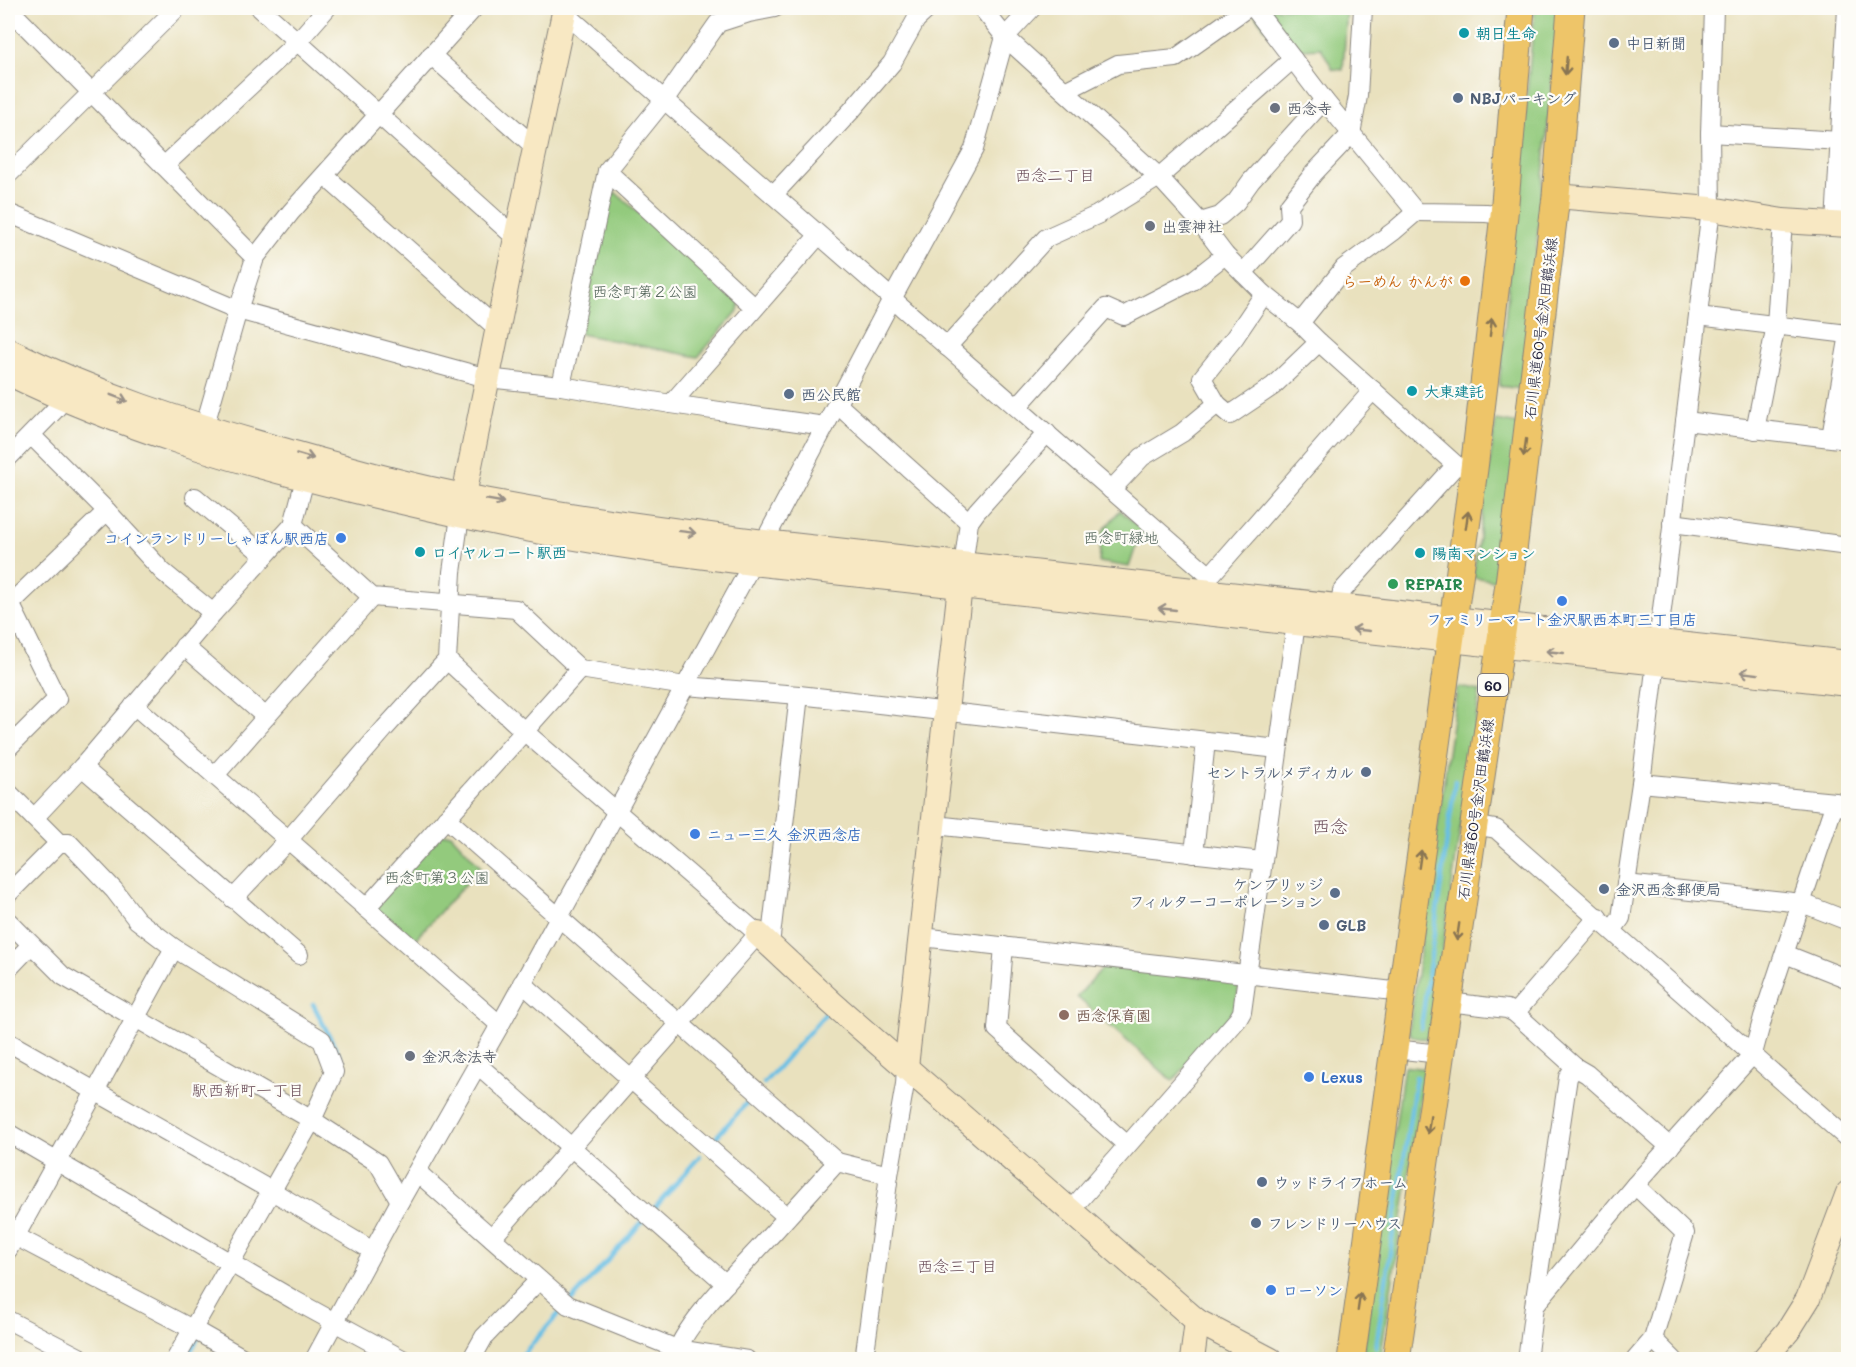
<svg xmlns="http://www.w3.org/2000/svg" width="1856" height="1367" font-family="Mali,'Klee One',sans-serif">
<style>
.green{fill:#93ca7d;stroke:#5a765c;stroke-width:1.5}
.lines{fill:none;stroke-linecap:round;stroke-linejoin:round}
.stream{stroke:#68bfe5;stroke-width:4.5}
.street-casing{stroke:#86827c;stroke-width:20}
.secondary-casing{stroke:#86827c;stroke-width:26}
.primary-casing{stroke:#86827c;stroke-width:29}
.street{stroke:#fff;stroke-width:18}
.secondary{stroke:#f8e8c3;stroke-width:24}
.primary{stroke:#eec569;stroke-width:27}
.oneway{stroke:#887452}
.oneway2{stroke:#988f86}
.culture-dot{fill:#0f9aa8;stroke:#fdfcf7;stroke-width:2}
.service-dot{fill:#5c6f8a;stroke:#fdfcf7;stroke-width:2}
.worship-dot{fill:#6b7280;stroke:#fdfcf7;stroke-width:2}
.food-dot{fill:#e8710a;stroke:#fdfcf7;stroke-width:2}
.shop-dot{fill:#3f7fe0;stroke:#fdfcf7;stroke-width:2}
.leisure-dot{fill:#2e9e5b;stroke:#fdfcf7;stroke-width:2}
.education-dot{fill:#8d6e63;stroke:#fdfcf7;stroke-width:2}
.labels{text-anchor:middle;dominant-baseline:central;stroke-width:4.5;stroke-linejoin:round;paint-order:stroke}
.shield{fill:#fdfcf7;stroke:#646373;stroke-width:1.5}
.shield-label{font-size:14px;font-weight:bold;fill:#22223b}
.culture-label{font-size:15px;font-weight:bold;fill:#0d838f;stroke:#fdfcf7;text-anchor:start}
.service-label{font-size:15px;font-weight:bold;fill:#4e5e75;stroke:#fdfcf7;text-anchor:start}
.worship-label{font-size:15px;font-weight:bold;fill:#5b616d;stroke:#fdfcf7;text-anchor:start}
.food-label{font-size:15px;font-weight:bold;fill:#c56008;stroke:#fdfcf7;text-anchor:end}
.park-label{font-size:15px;fill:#4a5d52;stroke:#fdfcf7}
.street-label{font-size:15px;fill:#22223b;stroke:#fdfcf7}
.shop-label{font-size:15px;font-weight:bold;fill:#366cbe;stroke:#fdfcf7;text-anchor:start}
.leisure-label{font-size:15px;font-weight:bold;fill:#27864d;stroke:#fdfcf7;text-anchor:start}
.education-label{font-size:15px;font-weight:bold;fill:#785e54;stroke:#fdfcf7;text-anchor:start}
.neighbourhood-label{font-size:16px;fill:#6b4e5a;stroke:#fdfcf7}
.quarter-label{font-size:18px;fill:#6b4e5a;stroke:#fdfcf7}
</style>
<rect width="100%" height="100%" fill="#fdfcf7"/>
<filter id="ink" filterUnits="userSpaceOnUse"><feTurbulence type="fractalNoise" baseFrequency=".0167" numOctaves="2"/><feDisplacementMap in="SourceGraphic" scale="12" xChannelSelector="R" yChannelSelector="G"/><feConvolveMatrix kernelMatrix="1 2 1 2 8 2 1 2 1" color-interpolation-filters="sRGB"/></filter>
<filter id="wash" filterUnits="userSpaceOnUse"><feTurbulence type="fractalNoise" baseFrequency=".008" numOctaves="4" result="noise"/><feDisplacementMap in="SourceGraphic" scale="24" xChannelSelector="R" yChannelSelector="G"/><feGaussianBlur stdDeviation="1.35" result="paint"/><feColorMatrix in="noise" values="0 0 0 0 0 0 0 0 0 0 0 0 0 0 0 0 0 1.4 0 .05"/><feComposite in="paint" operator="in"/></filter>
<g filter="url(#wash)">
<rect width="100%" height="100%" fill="#e9e1be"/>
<g class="green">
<polygon points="1249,8 1347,8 1343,70 1333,69 1321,48 1283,50"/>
<polygon points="1535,8 1559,8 1523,389 1499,386"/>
<polygon points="616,193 740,302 738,311 698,357 580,334 607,195"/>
<polygon points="1496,420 1519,424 1496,581 1473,577"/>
<polygon points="1120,510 1145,533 1135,549 1129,567 1099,562 1102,532"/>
<path d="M1460,687L1480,691L1430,1037C1423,1040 1411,1039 1409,1031L1457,689Z"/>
<polygon points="441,834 451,834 481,867 410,945 375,906"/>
<polygon points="1104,966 1233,980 1239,986 1235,1010 1173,1081 1077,997"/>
<polygon points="1404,1066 1425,1069 1381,1355 1363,1352"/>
</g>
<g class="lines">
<g class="stream">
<polyline points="313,1004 342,1061 341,1069"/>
<polyline points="1421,1028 1455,781"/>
<polyline points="764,1083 827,1012"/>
<polyline points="710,1144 752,1097"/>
<polyline points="652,1211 700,1156"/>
<polyline points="572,1300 644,1220"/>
<polyline points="1376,1348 1416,1077"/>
<polyline points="186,1360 198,1338"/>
<polyline points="518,1360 564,1308"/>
</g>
</g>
</g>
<g filter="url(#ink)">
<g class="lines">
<defs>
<g id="street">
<polyline points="8,8 255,258"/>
<polyline points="260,8 516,238"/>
<polyline points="559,8 1210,576 1207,602"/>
<polyline points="982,8 1005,37 1159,177 1200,222 1225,255 1264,294 1300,323 1319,342 1456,465"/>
<polyline points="1254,8 1324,100 1416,212 1486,213 1504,215"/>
<polyline points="431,55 535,147"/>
<polyline points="1065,91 1118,64 1176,58 1247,8"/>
<polyline points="1710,133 1840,141"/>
<polyline points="164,166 298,41 327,8"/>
<polyline points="607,171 754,307"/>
<polyline points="8,175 177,8"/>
<polyline points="325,176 498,329"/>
<polyline points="773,195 851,111 892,63 916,20 929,8"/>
<polyline points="8,213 238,310 487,378 561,386 671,404 825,426"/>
<polyline points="1200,222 1220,216 1236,202 1251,181 1324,100"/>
<polyline points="1835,224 1847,8"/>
<polyline points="1243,273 1290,220 1289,205 1314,173 1351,134 1358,96 1363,8"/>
<polyline points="1698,316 1848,334"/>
<polyline points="1300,323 1344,268 1394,231 1416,212"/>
<polyline points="947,347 1046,238 1097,215 1159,177 1293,59"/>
<polyline points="561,386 607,171 665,99 718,23 749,13 775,8"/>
<polyline points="671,404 818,236"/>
<polyline points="1217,404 1230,415 1273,386 1319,342"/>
<polyline points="838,405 969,522"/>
<polyline points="1017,407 1106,308 1124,316 1192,281 1225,255"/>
<polyline points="1685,421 1848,440"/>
<polyline points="204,428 238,310 255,258 291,212 474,8"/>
<polyline points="1755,430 1776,325 1783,221"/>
<polyline points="31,435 107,511 163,572 213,613 293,525 305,479"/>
<polyline points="1831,437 1848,340"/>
<polyline points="8,458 54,411 72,390"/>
<polyline points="1111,490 1142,457 1182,433 1217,404 1202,378 1235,337 1264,294"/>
<polyline points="195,497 265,556"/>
<polyline points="1672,523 1848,546"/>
<polyline points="293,525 372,597 516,609 580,669 685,686 799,695 1278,749"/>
<polyline points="962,575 969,522 977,511 1047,433"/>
<polyline points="1210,576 1373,390"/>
<polyline points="8,599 57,699 8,748"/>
<polyline points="8,606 107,511"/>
<polyline points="1340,606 1342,591 1456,465 1466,468"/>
<polyline points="1658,642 1711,209 1710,133 1714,8"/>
<polyline points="184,646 266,717"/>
<polyline points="447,660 525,732 758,934 492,1238"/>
<polyline points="1656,662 1641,783 1835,802 1848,809"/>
<polyline points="134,705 500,1025"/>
<polyline points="82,767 299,955"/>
<polyline points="215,775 372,597"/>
<polyline points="8,792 59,843 69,843 114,890 137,920 174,948 322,1040 334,1072 312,1120 378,1163 400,1201 500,1025 764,542 892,299 974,149 1005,37 1032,8"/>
<polyline points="34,818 82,767 213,613"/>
<polyline points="446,818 837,1162"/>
<polyline points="935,825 1262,861"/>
<polyline points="1473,825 1496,829 1848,1139"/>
<polyline points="1194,854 1206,741"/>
<polyline points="1626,884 1802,903 1848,921"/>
<polyline points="8,894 59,843"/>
<polyline points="233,899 289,839 385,728 447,660 452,572 460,516"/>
<polyline points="366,908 580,669"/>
<polyline points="8,921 63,976 312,1120 175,1360"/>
<polyline points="1612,930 1621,918 1641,783"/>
<polyline points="922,937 1402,992"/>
<polyline points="770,945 799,695"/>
<polyline points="1004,946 997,1029 1127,1145"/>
<polyline points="1785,954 1848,979"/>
<polyline points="8,969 31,945"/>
<polyline points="522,983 787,1217"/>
<polyline points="1448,1002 1507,1009 1515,1013 1575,1067 1568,1077 1534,1306"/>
<polyline points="1515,1013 1598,917"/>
<polyline points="8,1042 272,1191 373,1251"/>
<polyline points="1394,1049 1440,1054"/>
<polyline points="478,1065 726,1284"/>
<polyline points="1575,1067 1587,1074 1670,1147"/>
<polyline points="8,1133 294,1300 404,1360"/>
<polyline points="417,1172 568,1305 677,1349 747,1360"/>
<polyline points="1070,1211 1238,1019 1242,1012 1296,623"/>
<polyline points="15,1236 196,1331 247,1360"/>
<polyline points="8,1250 174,948"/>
<polyline points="8,1320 85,1360"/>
<polyline points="1653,1339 1674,1360"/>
<path d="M675,1358C680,1329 737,1272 759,1248C785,1220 811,1191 837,1162L889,1175"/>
<polyline points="314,1360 400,1201"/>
<polyline points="471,1360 484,1337 539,1280"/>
<polyline points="864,1360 889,1175 905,1084 906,1067"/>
<polyline points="1527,1360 1534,1306 1635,1185 1753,1054 1763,1017 1835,802"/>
<polyline points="1635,1360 1653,1339 1685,1233 1635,1185"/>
</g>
<g id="secondary">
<polyline points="1556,196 1711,209 1783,221 1848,225"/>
<path d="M8,350C95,393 186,423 280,449C341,466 402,484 464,496C563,516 663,529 764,542L1848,663"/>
<path d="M8,373C120,428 242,464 364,493C436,510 508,527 581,539C638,549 695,556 752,563L1848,684"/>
<polyline points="461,510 516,238 565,8"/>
<polyline points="758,934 832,1003 1197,1321 1271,1360"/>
<polyline points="906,1067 960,586"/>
<polyline points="1192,1360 1197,1321"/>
<polyline points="1763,1360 1788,1331 1808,1299 1848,1193"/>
</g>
<g id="primary">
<polyline points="1351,1360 1474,469 1504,215 1521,8"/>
<polyline points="1396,1360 1509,584 1556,196 1571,8"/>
</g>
</defs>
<use href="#street" class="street-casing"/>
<use href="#secondary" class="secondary-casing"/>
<use href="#primary" class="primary-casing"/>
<use href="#street" class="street"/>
<use href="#secondary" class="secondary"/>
<use href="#primary" class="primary"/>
</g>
<defs><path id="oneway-shaft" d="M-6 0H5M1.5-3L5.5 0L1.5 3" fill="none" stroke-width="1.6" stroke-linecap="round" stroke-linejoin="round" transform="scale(1.5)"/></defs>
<g class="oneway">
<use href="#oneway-shaft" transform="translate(1566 66) rotate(95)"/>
<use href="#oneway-shaft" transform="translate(1491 327) rotate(-83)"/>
<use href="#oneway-shaft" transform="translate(1525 448) rotate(97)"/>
<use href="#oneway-shaft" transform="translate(1467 520) rotate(-82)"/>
<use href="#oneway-shaft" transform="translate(1420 859) rotate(-82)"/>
<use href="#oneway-shaft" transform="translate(1458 932) rotate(98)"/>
<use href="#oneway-shaft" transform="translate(1429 1125) rotate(98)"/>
<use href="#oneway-shaft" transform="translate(1359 1302) rotate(-82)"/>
</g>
<g class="oneway2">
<use href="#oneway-shaft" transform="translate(119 398) rotate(21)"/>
<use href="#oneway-shaft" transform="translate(305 456) rotate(16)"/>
<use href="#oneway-shaft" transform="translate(495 501) rotate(10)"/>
<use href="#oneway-shaft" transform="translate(687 532) rotate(7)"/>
<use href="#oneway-shaft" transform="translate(1167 609) rotate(-174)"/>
<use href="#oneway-shaft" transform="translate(1361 630) rotate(-174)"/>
<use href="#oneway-shaft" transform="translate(1555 652) rotate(-174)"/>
<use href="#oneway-shaft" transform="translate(1749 673) rotate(-173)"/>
</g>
</g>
<g class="culture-dot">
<circle cx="1464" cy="33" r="6"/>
<circle cx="1412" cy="391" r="6"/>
<circle cx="420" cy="552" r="6"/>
<circle cx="1420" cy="553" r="6"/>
</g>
<g class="service-dot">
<circle cx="1614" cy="43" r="6"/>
<circle cx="1458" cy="98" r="6"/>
<circle cx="789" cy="394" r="6"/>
<circle cx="1366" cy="772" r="6"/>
<circle cx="1604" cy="889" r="6"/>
<circle cx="1335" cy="893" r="6"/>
<circle cx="1324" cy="925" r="6"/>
<circle cx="1262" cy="1182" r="6"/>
<circle cx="1256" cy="1223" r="6"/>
</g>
<g class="worship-dot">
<circle cx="1275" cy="108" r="6"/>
<circle cx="1150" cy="226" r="6"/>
<circle cx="410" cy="1056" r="6"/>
</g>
<circle class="food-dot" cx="1465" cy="281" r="6"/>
<g class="shop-dot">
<circle cx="341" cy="538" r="6"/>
<circle cx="1562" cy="601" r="6"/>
<circle cx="695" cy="834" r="6"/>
<circle cx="1309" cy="1077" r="6"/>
<circle cx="1271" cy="1290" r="6"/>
</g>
<circle class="leisure-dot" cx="1393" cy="584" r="6"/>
<circle class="education-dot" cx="1064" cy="1015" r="6"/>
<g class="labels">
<rect class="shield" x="1478" y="674" width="30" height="22" rx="4.5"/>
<g class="shield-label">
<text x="1493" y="685">60</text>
</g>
<g class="culture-label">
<text x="1476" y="33">朝日生命</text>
<text x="1424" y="391">大東建託</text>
<text x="432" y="552">ロイヤルコート駅西</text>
<text x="1432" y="553">陽南マンション</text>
</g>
<g class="service-label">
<text x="1626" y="43">中日新聞</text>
<text x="1470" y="98">NBJパーキング</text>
<text x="801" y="394">西公民館</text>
<text x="1354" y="772" text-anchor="end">セントラルメディカル</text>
<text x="1323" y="884" text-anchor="end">ケンブリッジ<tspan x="1323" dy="17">フィルターコーポレーション</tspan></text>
<text x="1616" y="889">金沢西念郵便局</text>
<text x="1336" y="925">GLB</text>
<text x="1274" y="1182">ウッドライフホーム</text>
<text x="1268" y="1223">フレンドリーハウス</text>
</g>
<g class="worship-label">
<text x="1287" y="108">西念寺</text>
<text x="1162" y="226">出雲神社</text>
<text x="422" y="1056">金沢念法寺</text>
</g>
<g class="food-label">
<text x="1453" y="281">らーめん かんが</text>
</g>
<g class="park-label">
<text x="645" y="291">西念町第２公園</text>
<text x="1121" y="537">西念町緑地</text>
<text x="437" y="877">西念町第３公園</text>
</g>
<g class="street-label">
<text transform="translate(1540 328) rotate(-83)">石川県道60号金沢田鶴浜線</text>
<text transform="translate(1475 809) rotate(-82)">石川県道60号金沢田鶴浜線</text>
</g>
<g class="shop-label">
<text x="329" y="538" text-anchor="end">コインランドリーしゃぼん駅西店</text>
<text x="1562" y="619" text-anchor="middle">ファミリーマート金沢駅西本町三丁目店</text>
<text x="707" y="834">ニュー三久 金沢西念店</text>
<text x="1321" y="1077">Lexus</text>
<text x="1283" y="1290">ローソン</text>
</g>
<g class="leisure-label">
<text x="1405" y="584">REPAIR</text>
</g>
<g class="education-label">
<text x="1076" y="1015">西念保育園</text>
</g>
<g class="neighbourhood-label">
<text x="1055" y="174">西念二丁目</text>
<text x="248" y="1089">駅西新町一丁目</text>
<text x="957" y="1265">西念三丁目</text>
</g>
<g class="quarter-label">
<text x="1330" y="826">西念</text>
</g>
</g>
<rect width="1856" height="1367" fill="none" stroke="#fdfcf7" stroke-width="30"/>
</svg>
